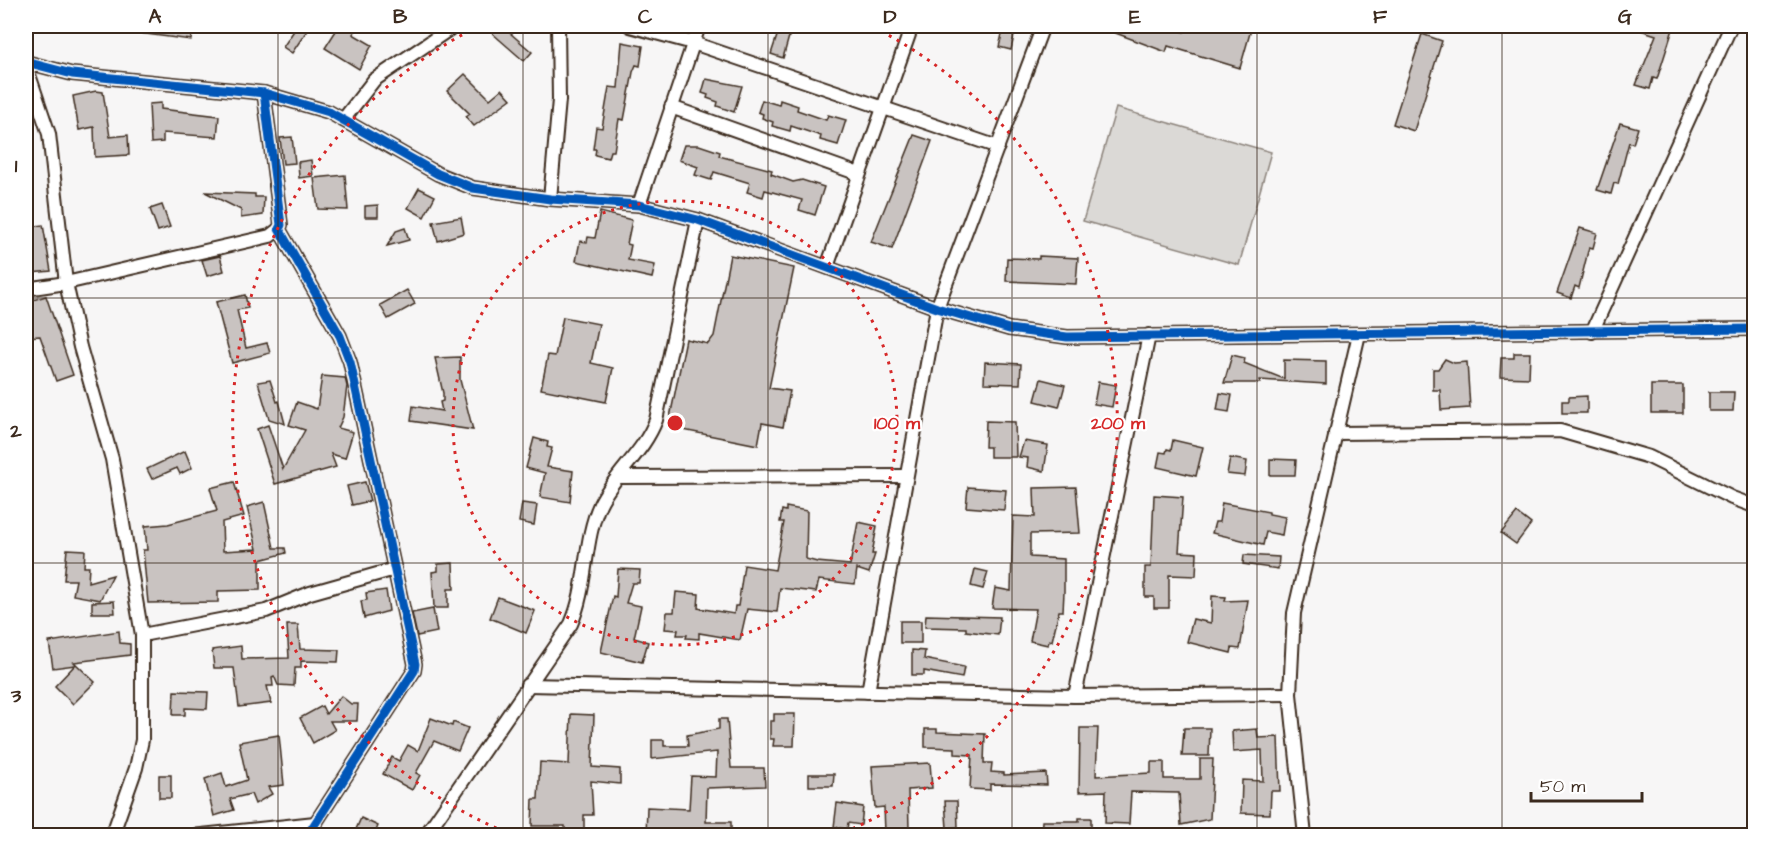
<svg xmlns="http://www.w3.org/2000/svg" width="1780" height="861" font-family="'Architects Daughter',sans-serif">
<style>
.green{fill:#dbd9d6;stroke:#8b827a;stroke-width:1.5}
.building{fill:#c9c3c1;stroke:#3b2a1e;stroke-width:1.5}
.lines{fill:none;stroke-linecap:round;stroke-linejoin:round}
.minor-casing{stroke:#3b2a1e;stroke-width:16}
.minor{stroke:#fff;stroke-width:12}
.cycleway-casing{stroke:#fff;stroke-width:13}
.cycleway{stroke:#0057b8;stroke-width:9}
.grid{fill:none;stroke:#3b2a1e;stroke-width:1.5;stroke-opacity:0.55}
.ring{fill:none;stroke:#d62828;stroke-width:3;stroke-dasharray:3 6}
.centre{fill:#d62828;stroke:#fff;stroke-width:3}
.ring-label{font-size:18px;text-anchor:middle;font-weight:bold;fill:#d62828;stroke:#fff;stroke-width:4.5;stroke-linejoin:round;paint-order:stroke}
.neatline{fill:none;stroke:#3b2a1e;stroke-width:2}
.grid-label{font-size:20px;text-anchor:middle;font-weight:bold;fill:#3b2a1e}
</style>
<rect width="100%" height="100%" fill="#f7f6f6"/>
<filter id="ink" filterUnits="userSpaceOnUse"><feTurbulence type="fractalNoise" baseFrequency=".0167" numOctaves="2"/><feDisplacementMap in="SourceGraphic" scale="12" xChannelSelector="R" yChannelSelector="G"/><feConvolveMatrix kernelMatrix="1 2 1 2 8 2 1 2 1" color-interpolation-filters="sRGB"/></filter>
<g filter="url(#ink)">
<polygon class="green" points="1116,108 1271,152 1239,265 1083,221"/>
<g class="building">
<polygon points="139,26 193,26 191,40 139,33"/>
<polygon points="297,26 310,26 292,53 283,47"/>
<polygon points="339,26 359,26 353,34 372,45 359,69 325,48"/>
<polygon points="484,26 506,26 512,31 510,33 532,52 524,61"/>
<polygon points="1004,26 1016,26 1011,50 999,47"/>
<polygon points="1097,26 1168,26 1184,32 1186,26 1252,26 1240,68 1168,46 1166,52"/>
<polygon points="1634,26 1674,26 1657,79 1653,78 1650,89 1636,85 1656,35 1634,28"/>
<polygon points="779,30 790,33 783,58 771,54"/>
<polygon points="1422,34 1442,41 1414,131 1393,124"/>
<polygon points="622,42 643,46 640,66 636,65 633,72 624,120 619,119 614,151 610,151 608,158 595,155 596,149 593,149 596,127 602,128 609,87 618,88"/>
<polygon points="465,74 490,99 502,89 511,99 474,126 466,117 470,114 447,91"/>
<polygon points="706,79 742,86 734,112 717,106 718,102 707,98 708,95 702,93"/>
<polygon points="96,91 103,92 110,137 128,135 129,155 95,157 94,127 79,130 73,96"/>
<polygon points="762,100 779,105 780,100 798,106 797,110 826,120 828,115 846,120 838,145 820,140 821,136 791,126 790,131 772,126 773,122 762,118 763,114 758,112"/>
<polygon points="161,103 161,109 219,116 217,137 163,133 163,142 151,143 149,104"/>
<polygon points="1620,123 1638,128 1633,144 1629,142 1618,184 1614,183 1611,194 1597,190"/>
<polygon points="914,135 932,141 892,249 871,242"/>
<polygon points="292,137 295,163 283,164 280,138"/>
<polygon points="684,145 699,145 720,152 719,156 772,170 771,174 793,182 802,180 824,187 815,215 799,210 802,200 765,190 763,197 747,192 750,183 714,172 711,180 695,175 698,167 679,160"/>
<polygon points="311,160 313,176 299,178 298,162"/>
<polygon points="345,175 348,210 318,209 314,178"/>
<polygon points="419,188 435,196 424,217 408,208"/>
<polygon points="205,192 255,194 255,197 264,197 263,215 241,218 241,210"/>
<polygon points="162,205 170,227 158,231 150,209"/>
<polygon points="378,205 378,217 365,217 365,206"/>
<polygon points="600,212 632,220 627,244 631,245 628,260 655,265 652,278 576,261 580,241 587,242 588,237 595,238"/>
<polygon points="461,217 464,233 438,241 433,222"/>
<polygon points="43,225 51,271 31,273 27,227"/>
<polygon points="405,228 409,240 387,246 396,231"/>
<polygon points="1580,228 1597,233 1593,248 1589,247 1579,288 1575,286 1571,298 1557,293"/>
<polygon points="730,255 794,268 769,388 790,391 783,427 762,423 758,445 668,427 686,339 708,344 714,336"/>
<polygon points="220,256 224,271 207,276 202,260"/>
<polygon points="1039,256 1078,258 1076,284 1006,281 1007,258 1039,259"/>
<polygon points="407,290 415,304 388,319 380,305"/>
<polygon points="245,295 248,308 237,310 246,348 267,343 270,353 232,363 216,302"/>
<polygon points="46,296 73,375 56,381 40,336 26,337 26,302"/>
<polygon points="563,317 599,324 591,363 613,368 606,402 541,389 548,355 555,356"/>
<polygon points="1514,353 1530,353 1529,378 1500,377 1501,358 1514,358"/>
<polygon points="1232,355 1245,358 1244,363 1284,379 1284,360 1326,361 1326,384 1260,380 1260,383 1224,383"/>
<polygon points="460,357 460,380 473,430 411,421 413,406 442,411 440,402 443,401 443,393 435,358"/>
<polygon points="1445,359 1454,363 1467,362 1470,408 1441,410 1440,390 1433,390 1433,369 1438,369"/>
<polygon points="985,362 1021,364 1020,384 984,383"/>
<polygon points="322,376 345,378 347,386 343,417 338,428 353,432 345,458 331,454 336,467 275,484 257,429 268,425 283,469 305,430 289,425 297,402 317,409"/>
<polygon points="1041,379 1065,385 1059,407 1035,401"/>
<polygon points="270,380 277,402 279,401 285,424 269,419 258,382"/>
<polygon points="1098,382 1116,385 1112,407 1094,404"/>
<rect x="1651" y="385" width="32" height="28"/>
<polygon points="1709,392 1734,392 1733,411 1709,411"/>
<polygon points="1220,393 1232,395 1229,412 1217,410"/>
<polygon points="1587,396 1587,413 1562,413 1562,401 1569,401 1569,397"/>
<polygon points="986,421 1015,422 1016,457 990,457 990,447 985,447"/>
<polygon points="534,438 548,442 547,447 552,448 547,467 573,471 570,502 540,497 545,473 526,468"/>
<polygon points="1173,440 1203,447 1196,476 1157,467 1160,452 1166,453 1167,449 1171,450"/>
<polygon points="1024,441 1048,445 1044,471 1027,467 1028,458 1019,457"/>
<polygon points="185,451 192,468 180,474 177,468 152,479 147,469"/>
<polygon points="1230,458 1247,461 1245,476 1227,474"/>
<polygon points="1270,459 1296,460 1295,475 1270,475"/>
<polygon points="234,482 244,516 222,522 223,551 257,549 247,507 264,502 274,548 285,548 286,553 260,560 260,590 218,591 218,602 148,603 143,550 147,550 145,526 168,524 217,511 210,488"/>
<polygon points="365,482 370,501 352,505 347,486"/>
<polygon points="968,487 1006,490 1004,510 966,507"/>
<polygon points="1076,487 1080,533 1030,534 1030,557 1064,559 1064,592 1063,611 1059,611 1052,641 1049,640 1048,645 1030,641 1036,609 992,608 995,588 1011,591 1013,516 1035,517 1034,488"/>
<polygon points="1154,495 1183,497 1179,552 1197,553 1196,576 1169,575 1169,608 1154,608 1154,597 1145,597 1145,567 1151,567"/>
<polygon points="522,503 537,505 534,525 519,522"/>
<polygon points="1222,503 1269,512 1269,514 1285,517 1282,535 1266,532 1263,545 1212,533 1215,522 1219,522"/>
<polygon points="786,507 807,511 806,559 817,562 850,565 858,522 877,526 872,554 875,554 869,573 857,569 855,584 819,580 816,592 780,588 777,612 747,609 740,640 699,633 699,639 686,638 687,635 677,635 678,630 665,629 667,612 674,612 676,592 699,594 698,608 734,614 735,606 738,606 744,565 775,570 784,522 780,522 782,510 786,511"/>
<polygon points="1517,513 1531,524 1516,544 1501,533"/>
<polygon points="67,549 85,550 84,567 89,567 88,582 113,575 100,600 73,595 76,580 64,580"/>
<polygon points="1244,555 1279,557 1278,569 1243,564"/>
<polygon points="453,563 454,589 448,589 448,608 434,608 432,572 438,571 438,564"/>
<polygon points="618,569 640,570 639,583 632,583 626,603 641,606 634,638 648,642 642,662 601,652 613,596 616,597"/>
<polygon points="975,569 988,572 983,589 971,586"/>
<polygon points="386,590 389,611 364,618 361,601 367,600 366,593"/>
<polygon points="1212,596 1226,597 1225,601 1248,600 1240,649 1232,648 1231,653 1187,642 1193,619 1211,623"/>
<polygon points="498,597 535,611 526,633 490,618"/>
<polygon points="114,601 115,613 92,613 92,602"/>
<polygon points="433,609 437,632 417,636 412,613"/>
<polygon points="926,615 1000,617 998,635 966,631 966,628 925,627"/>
<rect x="900" y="621" width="21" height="22"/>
<polygon points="287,625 298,625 300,649 339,650 338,662 301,661 301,668 295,668 294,686 278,685 274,676 272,677 273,686 267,686 271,703 239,707 234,668 214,668 212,650 241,646 242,659 289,658"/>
<polygon points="119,631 120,643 130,644 130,655 74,662 95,682 73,704 55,686 75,665 53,668 49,642"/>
<polygon points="912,650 925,651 924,659 964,667 962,678 924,671 924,675 912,675"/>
<polygon points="174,691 208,692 207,709 185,708 185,715 173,715"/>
<polygon points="341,696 351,704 358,704 357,721 330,721 335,730 313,743 300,718 322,706 326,714"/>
<polygon points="571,714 594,715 592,767 620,769 620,784 591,781 593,815 584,815 584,836 565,836 565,826 532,826 533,799 538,799 540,762 569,764"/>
<polygon points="774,714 795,714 794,746 773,746 774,739 770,739 770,721 774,721"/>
<polygon points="431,718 452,726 453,722 468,728 458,751 434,741 416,773 420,775 412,790 383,774 392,757 399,761 408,745 418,751"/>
<polygon points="719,719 727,719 731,768 764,768 765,786 707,788 706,822 731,822 731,836 646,836 647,807 689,809 691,776 716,777 717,752 652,759 652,740 664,740 664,746 688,746 687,735 719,729"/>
<polygon points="1080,728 1098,728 1096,776 1151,773 1151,762 1164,762 1164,779 1200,779 1200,759 1213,759 1210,819 1181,825 1179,793 1131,792 1129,824 1105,823 1106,791 1079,792"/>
<polygon points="1184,728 1210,728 1209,756 1182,756"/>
<polygon points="925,729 937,729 937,732 985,734 984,763 992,763 991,772 1004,773 1004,775 1046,773 1047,785 990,784 990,790 970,789 972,755 955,754 955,748 925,747"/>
<polygon points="1257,729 1258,738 1278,737 1280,791 1271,791 1270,814 1241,813 1242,780 1263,781 1262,750 1233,752 1232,731"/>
<polygon points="279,735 284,785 268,787 272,794 255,804 251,794 230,799 234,810 214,816 205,779 222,773 226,787 247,780 239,742"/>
<polygon points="930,763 932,788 908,790 909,829 885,832 884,807 875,808 872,766"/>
<polygon points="809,774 834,774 833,786 809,786"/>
<rect x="159" y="775" width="12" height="23"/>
<polygon points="945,801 957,801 958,827 947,828"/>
<polygon points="837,803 863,807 861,825 848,823 847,829 834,827"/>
<polygon points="361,818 378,826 374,836 353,836"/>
<polygon points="1079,818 1091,818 1091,836 1041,836 1042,821 1079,821"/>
</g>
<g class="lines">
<defs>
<g id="minor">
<polyline points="630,26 693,43 998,147"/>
<polyline points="26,62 72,74 264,93 329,112 438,174 473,188 550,199 639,205 698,220 937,308 1009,329 1067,337 1754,329"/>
<polyline points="26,66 49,134 66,283 80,347 112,459 142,635 142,740 136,768 112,836"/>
<polyline points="264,93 281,225 279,229 340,336 350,362 415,664 414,671 307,836"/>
<polyline points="671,107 859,174"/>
<polyline points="343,120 374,80 454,26"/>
<polyline points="550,199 559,100 558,26"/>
<polyline points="639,205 699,26"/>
<polyline points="827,267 912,26"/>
<polyline points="26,289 66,283 270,236 279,229"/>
<polyline points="1592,332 1731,26"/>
<polyline points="1149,335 1075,696 1290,694"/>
<polyline points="1335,433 1560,431 1649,457 1732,498 1754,506"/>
<polyline points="618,477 906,476"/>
<polyline points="142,635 266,611 310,593 395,569"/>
<polyline points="527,685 1075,696"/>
<polyline points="868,692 937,308 1043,26"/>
<polyline points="192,836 315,823"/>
<path d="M425,836L571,624C588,586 583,541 600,504C615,473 644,452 656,420L698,220"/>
<polyline points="1305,836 1290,694 1294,613 1359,334"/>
</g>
</defs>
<use href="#minor" class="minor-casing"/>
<use href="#minor" class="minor"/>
<defs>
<g id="cycleway">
<polyline points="26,62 72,74 264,93 329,112 438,174 473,188 550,199 639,205 698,220 937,308 1009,329 1067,337 1754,329"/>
<polyline points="264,93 281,225 279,229 340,336 350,362 415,664 414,671 307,836"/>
</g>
</defs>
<use href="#cycleway" class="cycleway-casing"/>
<use href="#cycleway" class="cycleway"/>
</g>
</g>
<path class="grid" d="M278,26V836M523,26V836M768,26V836M1012,26V836M1257,26V836M1502,26V836M26,298H1754M26,563H1754"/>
<g class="ring">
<circle cx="675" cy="423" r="222"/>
<path d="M513 835A443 443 0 0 1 477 27M873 27A443 443 0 0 1 837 835"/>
</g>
<circle cx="675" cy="423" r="9" class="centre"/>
<g class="ring-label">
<text x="897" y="429">100 m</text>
<text x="1118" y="429">200 m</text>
</g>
<rect width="1780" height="861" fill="none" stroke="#fff" stroke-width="66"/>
<path d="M1531 792v9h111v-9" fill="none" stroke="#3b2a1e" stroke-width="3"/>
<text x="1540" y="792" font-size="18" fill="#3b2a1e" stroke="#ffffff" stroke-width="4.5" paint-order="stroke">50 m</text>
<rect x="33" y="33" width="1714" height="795" class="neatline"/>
<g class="grid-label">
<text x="155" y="23">A</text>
<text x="400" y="23">B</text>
<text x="645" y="23">C</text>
<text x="890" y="23">D</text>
<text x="1135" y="23">E</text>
<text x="1380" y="23">F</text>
<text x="1625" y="23">G</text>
<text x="16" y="172">1</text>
<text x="16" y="437">2</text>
<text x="16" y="702">3</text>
</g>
</svg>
